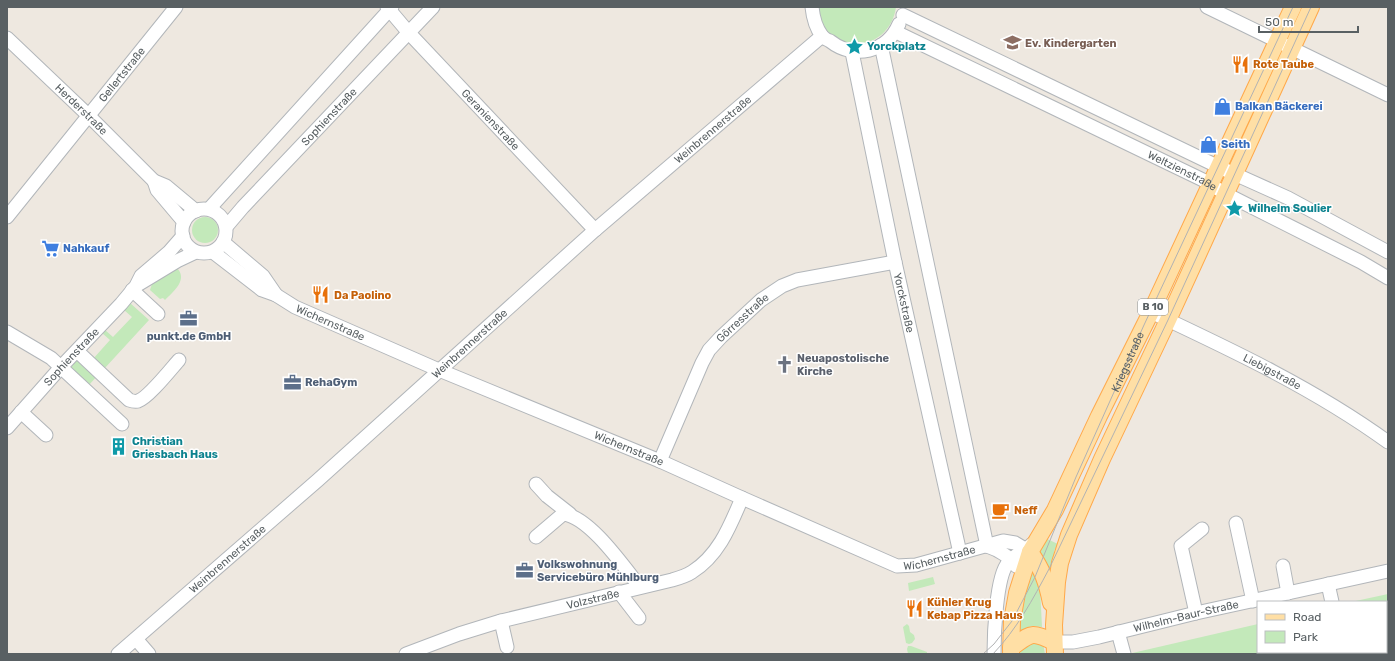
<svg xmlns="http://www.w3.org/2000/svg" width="1395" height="661" font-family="Rubik,sans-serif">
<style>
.green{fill:#c3e9ba}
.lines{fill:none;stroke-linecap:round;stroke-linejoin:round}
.minor-casing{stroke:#b2b6ba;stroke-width:15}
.major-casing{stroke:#ffa849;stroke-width:18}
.minor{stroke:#fff;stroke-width:13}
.major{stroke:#ffdfa5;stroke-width:16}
.tram{stroke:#b1b2b3;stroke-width:1}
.labels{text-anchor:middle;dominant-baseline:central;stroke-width:3;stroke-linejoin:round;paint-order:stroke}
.shield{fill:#fff;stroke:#8b9092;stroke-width:1}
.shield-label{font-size:10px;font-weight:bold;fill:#596063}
.education-label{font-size:11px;font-weight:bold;fill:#785e54;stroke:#fff;text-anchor:start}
.culture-label{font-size:11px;font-weight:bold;fill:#0d838f;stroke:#fff;text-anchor:start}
.food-label{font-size:11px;font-weight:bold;fill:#c56008;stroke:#fff;text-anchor:start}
.street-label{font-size:11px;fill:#596063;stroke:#fff}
.shop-label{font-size:11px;font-weight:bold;fill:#366cbe;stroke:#fff;text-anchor:start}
.service-label{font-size:11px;font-weight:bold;fill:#4e5e75;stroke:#fff;text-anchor:start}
.worship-label{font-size:11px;font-weight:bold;fill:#5b616d;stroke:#fff;text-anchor:start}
</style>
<rect width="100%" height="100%" fill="#eee8e0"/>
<g class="green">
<path d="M818,7H896C890,50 835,58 820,19C819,16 818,11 818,7Z"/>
<circle cx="205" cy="230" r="13"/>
<path d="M176,267C189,279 174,291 165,300L163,298L160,299L150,290L153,281Z"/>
<polygon points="130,303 149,320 104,369 93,359 110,340 102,333 105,330 113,337 132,317 124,310"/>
<polygon points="79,358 98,375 89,385 72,369 72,365"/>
<polygon points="1045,538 1058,544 1054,551 1055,562 1053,581 1045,561 1039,551"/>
<polygon points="1031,567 1040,587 1042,627 1032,626 1019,631 1018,626 1025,588"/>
<polygon points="933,577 935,584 909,591 908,583"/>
<polygon points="1388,594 1388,654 1128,654 1258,624 1258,652 1386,652 1386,602 1351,602"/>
<polygon points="907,624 909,626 910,632 914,635 915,639 912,643 909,644 906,643 903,627"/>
<polygon points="1036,642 1043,643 1045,654 1019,654 1027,644"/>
<polygon points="908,646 911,646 927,652 927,654 908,654 907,649"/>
</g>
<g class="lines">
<defs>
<g id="minor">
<path id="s1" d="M387,7L409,33L595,230"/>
<path d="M812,7C813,17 816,28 822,36C824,38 827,40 830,41C854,60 887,52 899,24"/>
<polyline points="1207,7 1388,95"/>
<polyline points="903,15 1219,167 1288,198 1388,252"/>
<path id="s2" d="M896,32L1203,180L1226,194L1361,262L1388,278"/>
<path id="s3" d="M7,38L89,116L154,181L166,186L196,211"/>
<polyline points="881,45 987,546"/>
<path id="s4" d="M852,52L895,262L960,553"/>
<polyline points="154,181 157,190 184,222"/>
<circle cx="204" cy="231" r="22"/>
<polyline points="209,209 392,7"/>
<path id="s5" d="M7,217L176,7"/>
<path id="s6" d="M226,227L243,207L433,7"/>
<polyline points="223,242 263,276 276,295"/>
<path id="s7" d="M213,252L262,290L276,295L295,307L439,370L660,461L742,498L897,566L916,565L1003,541L1015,543L1030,552"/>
<polyline points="139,284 177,261 196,252"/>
<polyline points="132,290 158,314"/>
<path id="s8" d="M1151,312C1232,350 1315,389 1388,442"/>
<polyline points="7,332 51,358 122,424"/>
<path d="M77,351L129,400C132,401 135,402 138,401C148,398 171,369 179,360"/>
<polyline points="21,412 46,435"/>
<path id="s9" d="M7,428L61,367L121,304L136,286L141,276L169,252L183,236"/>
<path id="s10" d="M660,461L702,363L709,350L721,337L761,300L782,286L797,280L895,262"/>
<polyline points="536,484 547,496 570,514"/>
<polyline points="1236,523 1253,601"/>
<path d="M536,537L563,514C589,516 624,567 640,587"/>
<path d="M987,546C999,550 1009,556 1016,566"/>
<polyline points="1283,566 1288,593"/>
<polyline points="1328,584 1332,602"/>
<polyline points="619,592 639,618"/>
<polyline points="1196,613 1181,546 1202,529"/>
<polyline points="501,621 507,647"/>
<polyline points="1118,632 1124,654"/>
<polyline points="136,639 149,654"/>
<path id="s11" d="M1054,642H1073L1099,637L1196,613L1388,571"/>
<path id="s12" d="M118,654L318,480L595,230L822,36"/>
<path id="s13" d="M406,654L459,634L501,621L672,580C679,578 686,576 692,572C719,555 730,526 742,498"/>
<path d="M994,654C994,636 996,576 1008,563C1014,555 1025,551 1032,544"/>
<polyline points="1338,654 1339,652"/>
</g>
<g id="major">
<path d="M1030,552C1042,569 1047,582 1051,603"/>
<path d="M1011,648C1031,634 1030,630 1054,642"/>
<polyline points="1011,654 1012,621 1017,593 1030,552 1055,510 1099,416 1151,312 1293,7"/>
<polyline points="1055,654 1054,625 1057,582 1060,563 1069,535 1102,459 1168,320 1311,7"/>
</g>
</defs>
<use href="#minor" class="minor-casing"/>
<use href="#major" class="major-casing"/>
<use href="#minor" class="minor"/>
<use href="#major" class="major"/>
<g class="tram">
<path id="s14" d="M983,654L994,644L1012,621L1035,577L1076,477L1144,325L1293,7"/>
<path d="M993,654C1017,629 1033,599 1049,569L1168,320L1311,7"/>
</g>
</g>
<defs>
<symbol id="school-bare" viewBox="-9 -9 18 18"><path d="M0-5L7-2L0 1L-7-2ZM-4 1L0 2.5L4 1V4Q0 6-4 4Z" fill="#8d6e63" stroke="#fff" stroke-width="2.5" paint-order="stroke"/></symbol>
<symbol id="sight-bare" viewBox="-9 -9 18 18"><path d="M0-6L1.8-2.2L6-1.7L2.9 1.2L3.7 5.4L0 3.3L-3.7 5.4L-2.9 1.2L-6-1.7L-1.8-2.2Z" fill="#0f9aa8" stroke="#fff" stroke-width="2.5" paint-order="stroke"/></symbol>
<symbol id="restaurant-bare" viewBox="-9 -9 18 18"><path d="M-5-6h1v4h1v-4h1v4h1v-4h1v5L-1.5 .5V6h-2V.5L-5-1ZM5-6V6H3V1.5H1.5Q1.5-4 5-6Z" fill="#e8710a" stroke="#fff" stroke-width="2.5" paint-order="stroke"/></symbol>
<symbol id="shop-bare" viewBox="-9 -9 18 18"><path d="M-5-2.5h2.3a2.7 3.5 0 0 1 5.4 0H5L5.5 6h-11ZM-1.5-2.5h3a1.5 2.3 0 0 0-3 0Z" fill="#3f7fe0" stroke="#fff" stroke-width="2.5" paint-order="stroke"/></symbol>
<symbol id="supermarket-bare" viewBox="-9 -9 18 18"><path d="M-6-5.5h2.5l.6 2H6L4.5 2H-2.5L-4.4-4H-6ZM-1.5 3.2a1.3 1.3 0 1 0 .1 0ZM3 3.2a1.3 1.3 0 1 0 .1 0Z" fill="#3f7fe0" stroke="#fff" stroke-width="2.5" paint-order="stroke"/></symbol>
<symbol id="office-bare" viewBox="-9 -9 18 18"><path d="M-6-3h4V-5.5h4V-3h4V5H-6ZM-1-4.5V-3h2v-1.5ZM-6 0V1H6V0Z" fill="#5c6f8a" stroke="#fff" stroke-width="2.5" paint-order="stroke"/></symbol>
<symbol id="church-bare" viewBox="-9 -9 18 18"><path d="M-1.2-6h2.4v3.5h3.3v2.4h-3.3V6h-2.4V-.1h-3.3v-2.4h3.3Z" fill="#6b7280" stroke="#fff" stroke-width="2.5" paint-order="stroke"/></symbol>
<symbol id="building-bare" viewBox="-9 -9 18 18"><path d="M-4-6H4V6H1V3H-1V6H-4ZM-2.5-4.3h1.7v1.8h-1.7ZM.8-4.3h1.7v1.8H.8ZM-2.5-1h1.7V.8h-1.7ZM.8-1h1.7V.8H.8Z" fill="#0f9aa8" stroke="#fff" stroke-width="2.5" paint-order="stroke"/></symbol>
<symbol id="cafe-bare" viewBox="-9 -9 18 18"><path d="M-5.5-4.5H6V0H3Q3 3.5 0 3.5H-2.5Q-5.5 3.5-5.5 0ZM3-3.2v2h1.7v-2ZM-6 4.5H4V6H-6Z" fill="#e8710a" stroke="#fff" stroke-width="2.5" paint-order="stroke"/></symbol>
</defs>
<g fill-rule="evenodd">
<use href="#school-bare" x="1000" y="30" width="25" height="25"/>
<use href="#sight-bare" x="842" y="34" width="25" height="25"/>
<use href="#restaurant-bare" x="1228" y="52" width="25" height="25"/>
<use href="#shop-bare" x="1210" y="94" width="25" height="25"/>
<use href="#shop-bare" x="1196" y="132" width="25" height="25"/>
<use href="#sight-bare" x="1222" y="196" width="25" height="25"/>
<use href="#supermarket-bare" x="38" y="236" width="25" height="25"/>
<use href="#restaurant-bare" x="308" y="282" width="25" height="25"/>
<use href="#office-bare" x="176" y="306" width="25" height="25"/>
<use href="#church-bare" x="772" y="352" width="25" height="25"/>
<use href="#office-bare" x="280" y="370" width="25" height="25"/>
<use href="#building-bare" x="106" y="434" width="25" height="25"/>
<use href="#cafe-bare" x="988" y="498" width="25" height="25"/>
<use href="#office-bare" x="512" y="558" width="25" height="25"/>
<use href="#restaurant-bare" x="902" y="596" width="25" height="25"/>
</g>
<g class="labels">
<rect class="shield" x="1138" y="299" width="30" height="16" rx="3"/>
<g class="shield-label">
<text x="1153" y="307">B 10</text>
</g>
<g class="education-label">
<text x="1025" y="43">Ev. Kindergarten</text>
</g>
<g class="culture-label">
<text x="867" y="46">Yorckplatz</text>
<text x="1248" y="208">Wilhelm Soulier</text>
<text x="132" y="441">Christian<tspan x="132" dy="13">Griesbach Haus</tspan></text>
</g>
<g class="food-label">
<text x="1253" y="64">Rote Taube</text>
<text x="334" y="295">Da Paolino</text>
<text x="1014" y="510">Neff</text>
<text x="927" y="602">Kühler Krug<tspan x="927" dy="13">Kebap Pizza Haus</tspan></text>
</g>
<g class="street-label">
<text stroke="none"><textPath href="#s5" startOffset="183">Gellertstraße</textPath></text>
<text stroke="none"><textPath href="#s3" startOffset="103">Herderstraße</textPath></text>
<text stroke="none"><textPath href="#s6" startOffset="151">Sophienstraße</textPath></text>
<text stroke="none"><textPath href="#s1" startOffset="153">Geranienstraße</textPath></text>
<text stroke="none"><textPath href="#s12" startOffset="793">Weinbrennerstraße</textPath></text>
<text stroke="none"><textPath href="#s2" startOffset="318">Weltzienstraße</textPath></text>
<text stroke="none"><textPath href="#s4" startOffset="256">Yorckstraße</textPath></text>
<text stroke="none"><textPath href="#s10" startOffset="168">Görresstraße</textPath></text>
<text stroke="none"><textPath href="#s7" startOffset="138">Wichernstraße</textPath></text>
<text stroke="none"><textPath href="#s12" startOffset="469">Weinbrennerstraße</textPath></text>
<text stroke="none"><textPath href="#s9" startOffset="96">Sophienstraße</textPath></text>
<text stroke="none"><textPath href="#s14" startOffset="328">Kriegsstraße</textPath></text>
<text stroke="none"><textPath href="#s8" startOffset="135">Liebigstraße</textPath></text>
<text stroke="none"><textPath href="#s7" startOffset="462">Wichernstraße</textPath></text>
<text stroke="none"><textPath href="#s7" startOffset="798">Wichernstraße</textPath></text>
<text stroke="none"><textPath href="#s12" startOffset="145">Weinbrennerstraße</textPath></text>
<text stroke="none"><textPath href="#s13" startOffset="195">Volzstraße</textPath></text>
<text stroke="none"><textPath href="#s11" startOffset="135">Wilhelm-Baur-Straße</textPath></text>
</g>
<g class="shop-label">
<text x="1235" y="106">Balkan Bäckerei</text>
<text x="1221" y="144">Seith</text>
<text x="63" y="248">Nahkauf</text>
</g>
<g class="service-label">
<text x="189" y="336" text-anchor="middle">punkt.de GmbH</text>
<text x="305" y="382">RehaGym</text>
<text x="537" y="564">Volkswohnung<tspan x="537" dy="13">Servicebüro Mühlburg</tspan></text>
</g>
<g class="worship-label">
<text x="797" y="358">Neuapostolische<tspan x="797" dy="13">Kirche</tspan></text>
</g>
</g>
<rect width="1395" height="661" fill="none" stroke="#596063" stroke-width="16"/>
<rect x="1257" y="601" width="130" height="52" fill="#ffffff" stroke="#bdbfc1"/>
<rect x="1265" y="614" width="20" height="6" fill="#ffdfa5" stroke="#bdbfc1"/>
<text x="1293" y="621" font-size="12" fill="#596063">Road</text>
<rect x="1265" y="631" width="20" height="12" fill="#c3e9ba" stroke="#bdbfc1"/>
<text x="1293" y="641" font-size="12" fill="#596063">Park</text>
<path d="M1259 26v6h99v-6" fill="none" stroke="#596063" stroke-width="2"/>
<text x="1265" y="26" font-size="12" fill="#596063" stroke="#ffffff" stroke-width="3" paint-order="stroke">50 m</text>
</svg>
